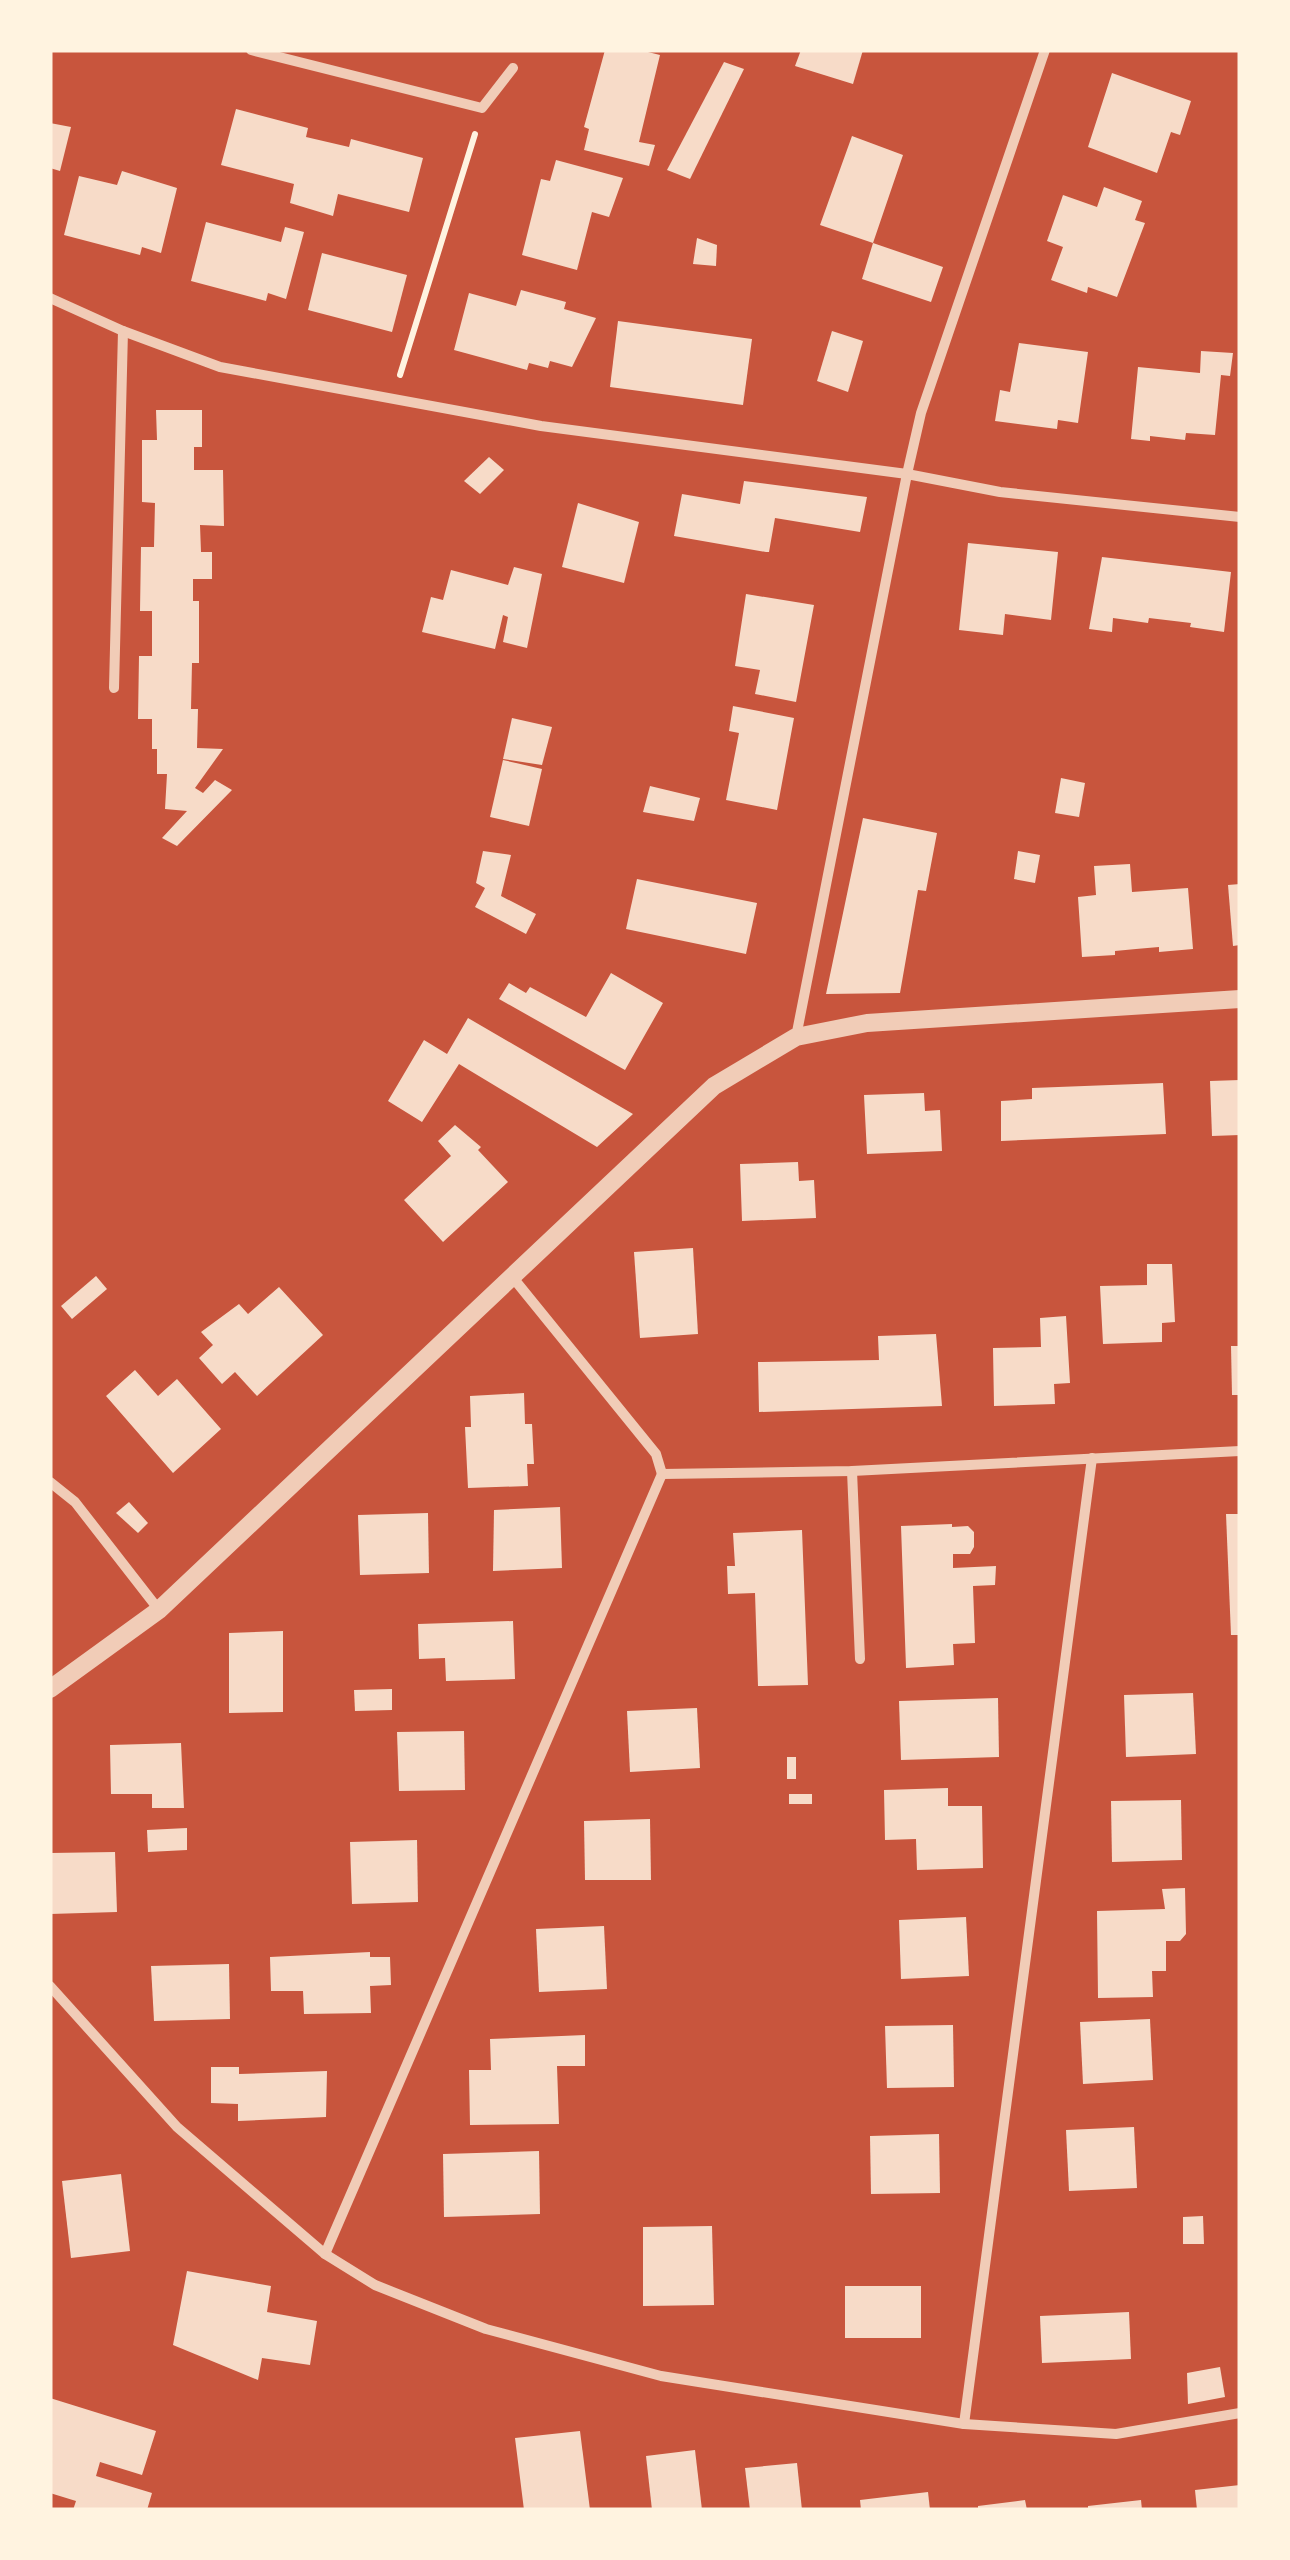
<svg xmlns="http://www.w3.org/2000/svg" width="1290" height="2560" font-family="'Public Sans',sans-serif">
<style>
.building{fill:#f7dbc8}
.lines{fill:none;stroke-linecap:round;stroke-linejoin:round}
.path{stroke:#fff3e0;stroke-width:6}
.minor{stroke:#f1ccb7;stroke-width:10}
.tertiary{stroke:#f1ccb7;stroke-width:18}
</style>
<rect width="100%" height="100%" fill="#c8553d"/>
<g class="building">
<polygon points="605,50 640,50 660,55 639,142 655,145 649,166 584,150 589,129 584,127"/>
<polygon points="801,50 863,50 853,84 795,66"/>
<polygon points="724,62 744,69 690,179 667,170"/>
<polygon points="1112,73 1191,101 1180,135 1171,132 1157,173 1088,147"/>
<polygon points="236,109 308,128 306,137 349,147 351,139 423,158 409,212 338,194 333,216 290,203 294,184 221,165"/>
<polygon points="50,123 71,127 60,171 50,168"/>
<polygon points="852,136 903,155 873,243 943,267 931,302 862,279 873,243 820,225"/>
<polygon points="556,160 623,178 609,217 592,212 577,270 522,255 541,179 550,181"/>
<polygon points="122,171 177,188 161,253 142,247 140,255 64,235 79,176 117,185"/>
<polygon points="1104,187 1142,201 1135,220 1145,223 1117,297 1088,287 1087,293 1051,280 1063,247 1047,241 1063,195 1097,207"/>
<polygon points="206,222 281,242 285,227 304,232 286,299 268,293 266,301 191,281"/>
<polygon points="697,238 717,245 716,266 693,264"/>
<polygon points="322,253 407,275 392,332 308,310"/>
<polygon points="521,290 566,302 564,309 596,318 572,367 550,361 548,368 529,363 527,370 454,350 469,293 516,306"/>
<polygon points="618,321 752,339 743,405 610,387"/>
<polygon points="832,331 863,341 848,392 817,381"/>
<polygon points="1019,343 1088,352 1078,423 1058,420 1057,429 995,421 1000,390 1010,392"/>
<polygon points="1201,351 1233,353 1230,376 1221,375 1215,435 1186,433 1185,440 1150,436 1150,441 1131,439 1138,367 1200,373"/>
<polygon points="156,410 202,410 202,447 194,447 194,470 223,470 224,526 200,525 201,552 212,552 212,579 193,579 193,601 199,601 199,663 192,663 191,709 198,709 197,748 223,749 195,788 203,793 215,780 232,790 177,846 162,838 187,811 165,809 167,774 157,774 157,749 152,749 152,719 138,719 139,656 152,656 152,611 140,611 141,547 154,547 155,503 142,502 142,440 157,440"/>
<polygon points="489,457 504,470 480,494 464,481"/>
<polygon points="744,481 867,497 860,532 775,518 769,552 766,552 674,536 682,494 740,504"/>
<polygon points="578,503 639,522 624,583 562,567"/>
<polygon points="968,543 1058,552 1051,620 1005,614 1003,635 959,630"/>
<polygon points="1102,557 1231,572 1224,632 1190,627 1191,623 1149,618 1148,623 1113,618 1112,632 1089,629"/>
<polygon points="514,567 542,574 527,648 503,642 508,617 503,615 495,649 422,632 431,597 443,600 451,570 508,585"/>
<polygon points="746,594 814,605 796,702 755,694 760,670 735,666"/>
<polygon points="733,706 794,718 777,810 726,800 739,733 729,731"/>
<polygon points="512,718 552,727 542,765 503,759"/>
<polygon points="503,760 542,769 529,826 490,817"/>
<polygon points="1061,778 1085,783 1079,817 1055,813"/>
<polygon points="650,786 700,798 694,821 643,812"/>
<polygon points="863,818 937,833 926,891 918,890 900,993 826,994"/>
<polygon points="483,851 511,855 501,896 536,914 526,934 475,907 485,888 476,883"/>
<polygon points="1018,851 1040,855 1035,883 1014,879"/>
<polygon points="1130,864 1132,892 1188,888 1193,949 1159,952 1159,947 1136,949 1115,951 1115,955 1082,957 1078,897 1096,895 1094,866"/>
<polygon points="637,879 757,903 746,954 626,929"/>
<polygon points="1240,884 1240,945 1233,946 1228,885"/>
<polygon points="611,973 663,1003 625,1070 499,999 509,983 526,993 530,987 586,1017"/>
<polygon points="468,1018 633,1114 597,1147 459,1064 422,1122 388,1101 424,1040 447,1054"/>
<polygon points="1240,1080 1240,1135 1212,1136 1210,1081"/>
<polygon points="1163,1083 1166,1134 1001,1141 1001,1101 1032,1099 1032,1088"/>
<polygon points="924,1093 925,1111 940,1110 942,1151 867,1154 864,1095"/>
<polygon points="455,1125 481,1147 478,1150 508,1182 443,1242 404,1200 451,1156 438,1141"/>
<polygon points="798,1162 799,1181 814,1180 816,1218 742,1221 740,1164"/>
<polygon points="693,1248 698,1334 640,1338 634,1252"/>
<polygon points="1147,1264 1172,1264 1175,1322 1162,1323 1162,1342 1103,1344 1100,1286 1147,1285"/>
<polygon points="96,1276 107,1289 72,1319 61,1306"/>
<polygon points="279,1287 323,1335 257,1396 235,1372 222,1384 199,1358 213,1345 201,1332 239,1304 248,1314"/>
<polygon points="1066,1316 1070,1383 1054,1384 1055,1404 994,1406 993,1348 1041,1347 1040,1318"/>
<polygon points="936,1334 942,1406 759,1412 758,1362 879,1360 878,1336"/>
<polygon points="1231,1346 1240,1346 1240,1395 1232,1395"/>
<polygon points="135,1370 158,1396 177,1379 221,1429 173,1473 106,1396"/>
<polygon points="524,1393 525,1424 532,1424 534,1464 527,1464 528,1486 468,1488 465,1427 471,1427 470,1396"/>
<polygon points="129,1502 148,1523 138,1533 116,1513"/>
<polygon points="560,1507 562,1568 493,1571 494,1510"/>
<polygon points="428,1513 429,1573 360,1575 358,1515"/>
<polygon points="1226,1514 1240,1514 1240,1635 1231,1635"/>
<polygon points="952,1524 952,1527 968,1526 974,1532 974,1547 970,1554 953,1554 953,1568 996,1566 995,1585 973,1586 975,1643 953,1644 954,1665 906,1668 901,1526"/>
<polygon points="802,1530 808,1685 758,1686 755,1593 728,1594 727,1566 735,1566 733,1533"/>
<polygon points="513,1621 515,1679 446,1681 445,1658 419,1659 418,1624"/>
<polygon points="283,1631 283,1712 229,1713 229,1633"/>
<polygon points="392,1689 392,1710 355,1711 354,1690"/>
<polygon points="1193,1693 1196,1754 1126,1757 1124,1695"/>
<polygon points="998,1698 999,1757 901,1760 899,1701"/>
<polygon points="697,1708 700,1768 630,1772 627,1711"/>
<polygon points="464,1731 465,1790 399,1791 397,1732"/>
<polygon points="181,1743 184,1808 152,1808 152,1794 111,1794 110,1745"/>
<rect x="787" y="1757" width="9" height="22"/>
<polygon points="948,1788 948,1806 982,1806 983,1868 917,1870 916,1839 885,1840 884,1790"/>
<rect x="789" y="1794" width="23" height="10"/>
<polygon points="1181,1800 1182,1860 1112,1862 1111,1801"/>
<polygon points="650,1819 651,1880 585,1880 584,1821"/>
<polygon points="187,1828 187,1850 148,1852 147,1830"/>
<polygon points="417,1840 418,1902 352,1904 350,1842"/>
<polygon points="115,1852 117,1912 50,1914 50,1853"/>
<polygon points="1185,1888 1186,1934 1180,1941 1166,1941 1166,1971 1152,1971 1153,1997 1098,1998 1097,1911 1165,1909 1162,1889"/>
<polygon points="966,1917 969,1976 901,1979 899,1920"/>
<polygon points="604,1926 607,1989 539,1992 536,1929"/>
<polygon points="370,1952 370,1957 390,1957 391,1985 370,1986 371,2013 304,2014 303,1991 271,1991 270,1957"/>
<polygon points="229,1964 230,2019 154,2021 151,1966"/>
<polygon points="1150,2019 1153,2080 1083,2084 1080,2022"/>
<polygon points="953,2025 954,2087 887,2088 885,2026"/>
<polygon points="585,2035 585,2066 557,2066 559,2124 470,2125 469,2070 491,2070 490,2039"/>
<polygon points="211,2067 239,2067 239,2074 327,2071 326,2117 238,2121 238,2104 211,2103"/>
<polygon points="1134,2127 1137,2188 1069,2191 1066,2130"/>
<polygon points="939,2134 940,2193 871,2194 870,2136"/>
<polygon points="539,2151 540,2214 444,2217 443,2154"/>
<polygon points="121,2174 130,2251 71,2258 62,2181"/>
<polygon points="1203,2216 1204,2244 1183,2244 1183,2217"/>
<polygon points="712,2226 714,2305 643,2306 643,2227"/>
<polygon points="187,2271 271,2286 267,2312 317,2321 310,2365 262,2358 258,2380 173,2345"/>
<rect x="845" y="2286" width="76" height="52"/>
<polygon points="1129,2312 1131,2359 1042,2363 1040,2316"/>
<polygon points="1220,2367 1225,2397 1188,2404 1187,2373"/>
<polygon points="50,2398 156,2431 142,2475 100,2462 96,2476 152,2493 147,2510 73,2510 76,2501 50,2493"/>
<polygon points="580,2431 590,2510 524,2510 515,2438"/>
<polygon points="695,2450 702,2510 652,2510 646,2456"/>
<polygon points="797,2463 802,2510 750,2510 745,2468"/>
<polygon points="1240,2485 1240,2510 1197,2510 1195,2490"/>
<polygon points="928,2492 930,2510 861,2510 860,2500"/>
<polygon points="1025,2500 1027,2510 978,2510 978,2506"/>
<polygon points="1141,2500 1142,2510 1088,2510 1088,2506"/>
</g>
<g class="lines">
<polyline class="path" points="400,375 475,134"/>
<g class="minor">
<polyline points="251,50 482,108 513,68"/>
<polyline points="50,298 123,331 220,367 541,426 907,474 1000,492 1240,517"/>
<polyline points="114,688 123,331"/>
<polyline points="796,1037 907,474 921,413 1045,50"/>
<polyline points="514,1279 656,1454 662,1474 852,1471 1240,1451"/>
<polyline points="852,1471 860,1659"/>
<polyline points="50,1482 75,1502 159,1610"/>
<polyline points="50,1986 177,2127 325,2254 375,2285 486,2329 661,2376 964,2424 1116,2434 1240,2413"/>
<polyline points="325,2254 662,1474"/>
<polyline points="964,2424 1092,1458"/>
</g>
<polyline class="tertiary" points="50,1689 159,1610 714,1086 796,1037 867,1023 1240,999"/>
</g>
<rect width="1290" height="2560" fill="none" stroke="#fff3e0" stroke-width="105"/>
</svg>
